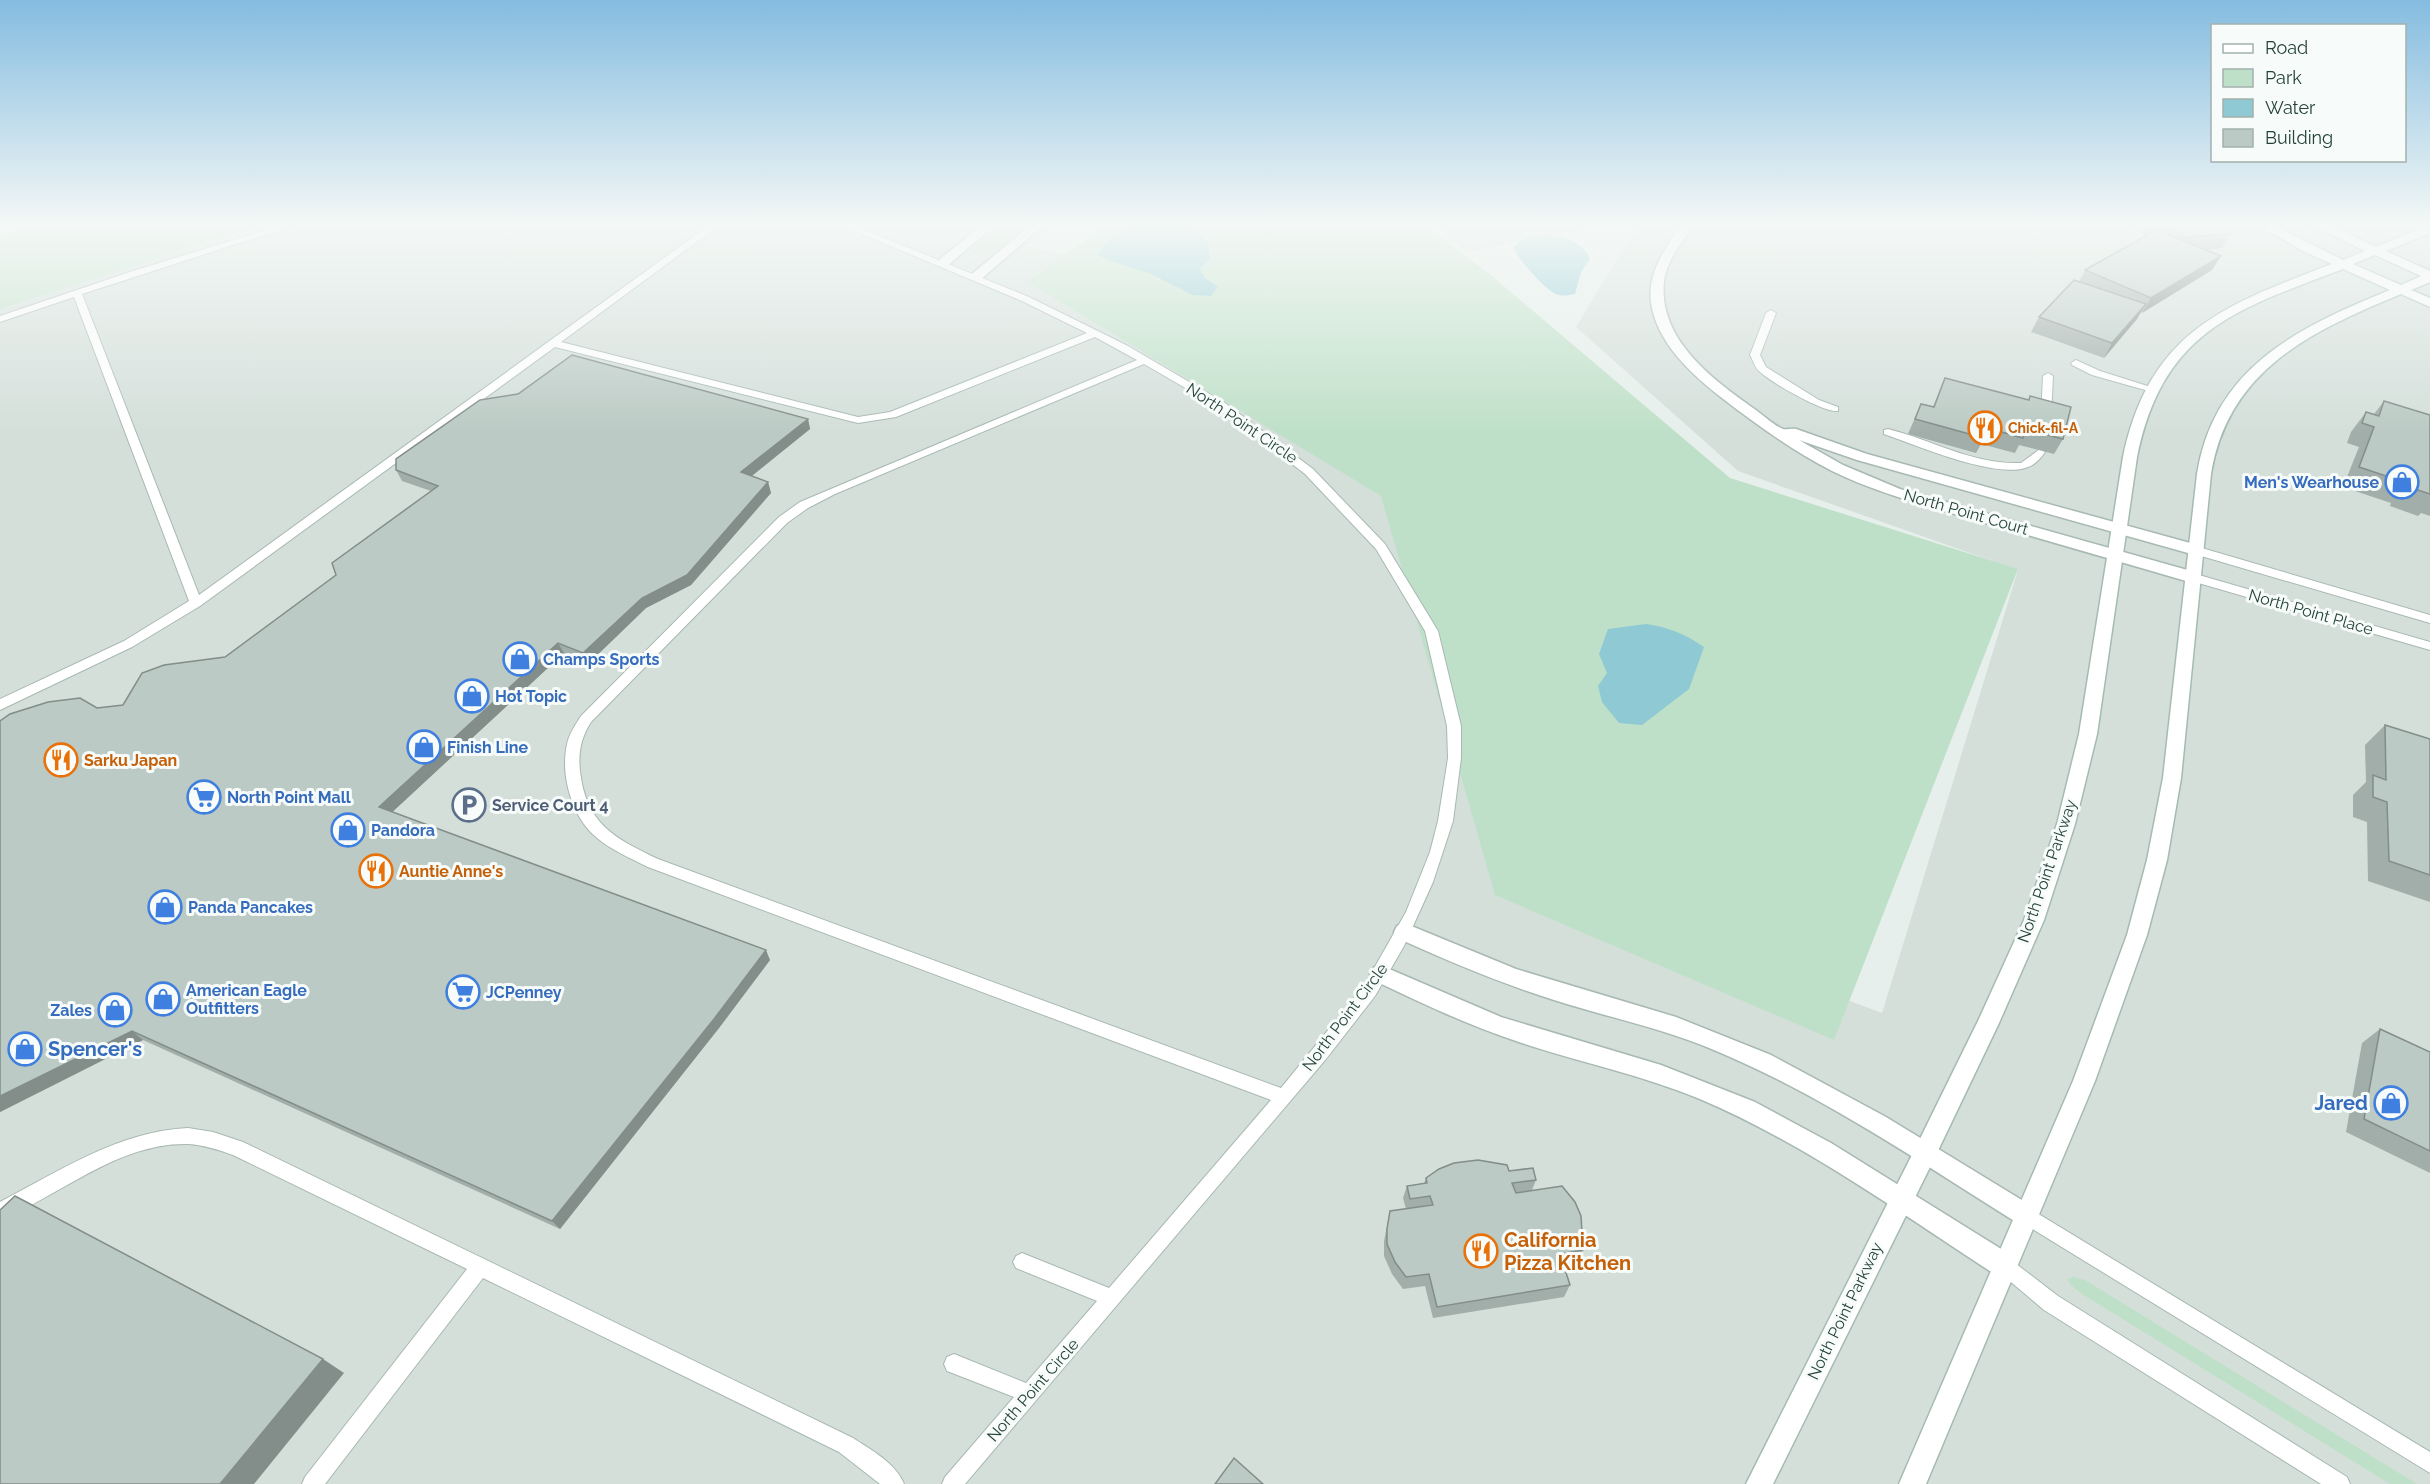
<svg xmlns="http://www.w3.org/2000/svg" width="2430" height="1484" font-family="Raleway,sans-serif">
<style>
.built{fill:#d4dfda}
.green{fill:#bfe0c8}
.water{fill:#8ec9d4}
.lines{fill:none;stroke-linecap:round;stroke-linejoin:round}
.lane-casing{stroke:#a8b8b2;stroke-width:2}
.street-casing{stroke:#a8b8b2;stroke-width:3}
.secondary-casing{stroke:#a4bbb3;stroke-width:3}
.lane{fill:#fff;fill-rule:evenodd}
.street{fill:#fff;fill-rule:evenodd}
.secondary{fill:#fff;fill-rule:evenodd}
.wall{fill:#a1aea9}
.shaded-wall{fill:#838d89}
.building{fill:#bbcac4;stroke:#838d89;stroke-width:1.5}
.labels{text-anchor:middle;dominant-baseline:central;stroke-width:6;stroke-linejoin:round;paint-order:stroke}
.far-food-label{font-size:14px;font-weight:bold;fill:#c56008;stroke:#f7fbf9;text-anchor:start}
.street-label{font-size:16px;fill:#24423a;stroke:#f7fbf9}
.shop-label{font-size:16px;font-weight:bold;fill:#366cbe;stroke:#f7fbf9;text-anchor:start}
.food-label{font-size:16px;font-weight:bold;fill:#c56008;stroke:#f7fbf9;text-anchor:start}
.service-label{font-size:16px;font-weight:bold;fill:#4e5e75;stroke:#f7fbf9;text-anchor:start}
.near-shop-label{font-size:20px;font-weight:bold;fill:#366cbe;stroke:#f7fbf9;text-anchor:start}
.near-food-label{font-size:20px;font-weight:bold;fill:#c56008;stroke:#f7fbf9;text-anchor:start}
</style>
<rect width="100%" height="100%" fill="#e6efeb"/>
<g class="built">
<polygon points="129,224 1056,224 1027,246 1068,255 1526,593 1557,891 1882,1013 2018,570 1738,471 1576,327 1638,224 2430,224 2430,1484 0,1484 0,263"/>
<polygon points="1432,224 1614,224 1467,252"/>
</g>
<g class="green">
<polygon points="37,224 264,224 0,309 0,235"/>
<path d="M1003,224H1028C1014,235 991,263 972,253L970,250Z"/>
<polygon points="1108,224 1424,224 1493,277 1730,478 2018,569 1834,1040 1495,895 1381,496 1028,282"/>
<polygon points="2074,1277 2085,1280 2417,1484 2390,1484 2082,1294 2072,1286 2067,1279"/>
</g>
<g class="water">
<polygon points="1128,224 1190,224 1208,243 1210,259 1200,269 1205,278 1218,287 1211,296 1193,295 1151,274 1111,261 1098,255 1103,246"/>
<path d="M1548,235C1567,239 1582,240 1590,259L1581,272L1575,294C1568,295 1563,297 1556,294C1544,289 1518,259 1513,247L1528,237Z"/>
<path d="M1646,624C1668,627 1685,634 1704,647L1689,689L1642,725L1619,723L1602,702L1598,686L1607,673L1599,654L1608,629Z"/>
</g>
<g class="lines">
<defs>
<g id="lane">
<path d="M285,224H298L82,294L199,595L711,224H721L561,342L858,417L890,412L1087,333L1022,301L838,224H850L1029,297L1128,346L1225,403L1313,469L1385,544L1438,631L1461,726V758L1453,821L1433,882L1404,946L1375,996L1326,1059L965,1484H942L945,1477L1014,1397L947,1371L944,1364L947,1357L954,1354L1026,1383L1097,1301L1016,1268L1013,1262L1016,1256L1022,1253L1109,1288L1271,1100L648,867C630,858 611,850 596,837C572,817 560,775 567,744C569,734 576,724 581,716L779,517L800,502L1137,360L1095,337L896,417L858,423L555,347L200,606L132,647L0,710V699L124,641L189,601L74,297L0,322V316L130,272ZM1144,364L1218,407L1305,474L1376,549L1425,631L1447,726L1448,758L1438,821L1430,852L1406,912L1364,986L1281,1088L658,859C614,838 586,824 580,771C578,752 581,738 591,722L787,523L808,508L835,494Z"/>
<path d="M1791,224H1833C1823,230 1801,230 1791,224Z"/>
<path d="M1771,310L1776,313L1760,355L1766,367L1819,400L1838,407V411C1824,413 1770,382 1759,371C1755,368 1753,360 1750,355L1766,313Z"/>
<polygon points="2076,360 2100,371 2157,389 2152,392 2092,375 2072,365 2071,363"/>
<polygon points="2048,373 2053,376 2051,418 2046,421 2041,418 2043,376"/>
<path d="M1888,429C1932,440 1974,465 2021,463L2040,449L2045,452C2041,458 2035,465 2028,467C1997,480 1916,445 1884,434V430Z"/>
<polygon points="2195,546 2430,615 2430,623 2191,553 2189,550 2191,547"/>
<polygon points="2192,573 2430,642 2430,650 2188,580 2186,577"/>
<path d="M188,1128L213,1132L243,1142L853,1438C871,1450 896,1463 904,1484H880L839,1452L483,1278L325,1484H302L305,1477L467,1269L233,1155C219,1150 204,1145 188,1144C119,1142 61,1195 0,1220V1202C59,1171 120,1131 188,1128Z"/>
<polygon points="2027,1207 2430,1452 2430,1473 2021,1222 2018,1216 2021,1210"/>
<polygon points="2005,1257 2011,1260 2058,1296 2347,1477 2350,1484 2321,1484 2044,1310 1999,1272 1996,1266 1999,1260"/>
</g>
<g id="street">
<polygon points="984,224 997,224 948,265 940,265 940,259"/>
<polygon points="1032,224 1045,224 981,279 973,279 971,276 973,273"/>
<path d="M1682,224H1694C1683,241 1667,260 1664,281C1658,339 1711,378 1753,408C1762,414 1773,425 1783,429C1786,430 1792,428 1796,429L1867,454L2201,546L2203,550L2195,555L1857,460L1799,440L1843,465L1900,489L2198,573L2200,577L2198,581H2186C2118,561 2050,541 1982,522C1931,507 1879,494 1832,471C1793,451 1757,425 1722,398C1692,375 1656,342 1651,302C1647,272 1666,248 1682,224Z"/>
<path d="M1404,923L1516,969L1676,1017L1771,1055L1886,1117L2035,1208L2039,1216L2035,1224L2027,1228L2019,1224C1920,1162 1822,1095 1714,1050C1662,1028 1607,1017 1554,1000C1500,983 1448,961 1397,938L1394,932L1397,926Z"/>
<path d="M1380,965L1501,1017L1661,1065L1755,1102L1831,1143L2014,1257L2017,1266L2014,1275L2005,1278L1996,1275C1900,1213 1806,1144 1700,1099C1642,1075 1579,1062 1519,1042C1468,1025 1421,1003 1373,980L1370,974L1373,968Z"/>
</g>
<path id="secondary" d="M2256,224H2271L2343,260L2365,251L2311,224H2327L2376,247L2430,225V233L2386,251L2430,271V282L2411,290L2430,298V307L2401,294C2312,331 2228,369 2211,474L2181,778L2167,860L2147,935L2095,1081L1926,1484H1899L2073,1081L2127,935L2147,860L2163,778L2197,474C2214,367 2299,327 2390,290L2343,269C2234,310 2163,331 2137,457L2097,734L2075,824L2044,920L1999,1023L1933,1161L1773,1484H1746L1917,1145L1979,1019L2024,920L2057,824L2079,734L2123,457C2150,331 2223,306 2332,264L2305,252ZM2375,255L2421,276L2401,285L2353,264Z"/>
</defs>
<use href="#lane" class="lane-casing"/>
<use href="#street" class="street-casing"/>
<use href="#secondary" class="secondary-casing"/>
<use href="#lane" class="lane"/>
<use href="#street" class="street"/>
<use href="#secondary" class="secondary"/>
</g>
<g class="wall">
<polygon points="2131,224 2218,224 2231,234 2222,248 2206,250 2212,270 2142,313 2141,312 2137,319 2104,358 2031,332 2039,317 2079,282 2085,270 2145,236"/>
<polygon points="1945,378 2028,400 2030,396 2063,439 2054,454 2019,445 2015,453 1981,444 1976,453 1908,434 1921,404 1933,407"/>
<polygon points="2384,401 2430,415 2430,516 2421,513 2418,516 2390,506 2391,503 2343,487 2359,447 2347,443 2351,432 2366,412 2374,414"/>
<polygon points="808,419 810,429 752,476 768,482 771,493 691,585 646,608 588,664 564,653 392,812 770,960 719,1028 560,1229 143,1040 0,1112 97,708 123,705 225,657 336,575 431,491 402,481 396,470"/>
<polygon points="2385,725 2430,739 2430,902 2368,881 2367,822 2353,817 2353,795 2366,782 2365,745"/>
<polygon points="2380,1029 2430,1052 2430,1173 2346,1132 2362,1043"/>
<polygon points="1509,1171 1536,1180 1532,1190 1583,1250 1577,1262 1563,1264 1570,1285 1564,1297 1433,1318 1425,1286 1403,1289 1392,1274 1384,1256 1384,1241 1390,1211 1406,1209 1403,1198 1407,1186 1424,1183 1426,1178"/>
</g>
<g class="shaded-wall">
<polygon points="2221,256 2212,270 2142,313 2151,298"/>
<polygon points="2146,304 2137,319 2104,358 2112,343"/>
<polygon points="808,419 810,429 744,482 741,472"/>
<polygon points="768,482 771,493 691,585 646,608 588,664 583,653 642,598"/>
<polygon points="558,643 564,653 387,817 379,807"/>
<polygon points="766,950 770,960 719,1028 560,1229 552,1221"/>
<polygon points="132,1031 143,1040 0,1112 0,1096"/>
<polygon points="323,1359 344,1373 254,1484 220,1484"/>
</g>
<g class="building">
<polygon points="2169,224 2218,224 2231,234 2185,237"/>
<polygon points="2156,230 2221,256 2151,298 2085,270"/>
<polygon points="2074,280 2146,304 2112,343 2039,317"/>
<polygon points="572,355 808,419 741,472 768,482 687,575 642,598 583,653 558,643 379,807 766,950 714,1019 552,1221 132,1031 0,1096 0,721 10,714 48,702 80,698 97,708 123,705 142,673 164,665 225,657 336,575 332,563 438,486 396,470 396,459 480,400 518,394"/>
<polygon points="1945,378 2029,400 2030,396 2071,407 2063,439 2025,429 2023,438 1987,428 1984,438 1915,419 1921,404 1934,407"/>
<polygon points="2384,401 2430,415 2430,494 2406,486 2407,483 2359,467 2374,427 2362,423 2366,412 2379,416"/>
<polygon points="2385,725 2430,739 2430,875 2389,861 2387,802 2373,797 2373,775 2386,780"/>
<polygon points="2380,1029 2430,1052 2430,1151 2364,1119"/>
<polygon points="1478,1160 1507,1165 1509,1171 1533,1168 1536,1180 1512,1183 1516,1193 1562,1186 1575,1202 1581,1216 1583,1250 1560,1254 1570,1285 1437,1307 1429,1274 1406,1277 1395,1262 1387,1244 1387,1229 1390,1211 1433,1205 1430,1196 1410,1199 1407,1186 1427,1183 1426,1178 1439,1169 1454,1163"/>
<polygon points="15,1196 323,1359 220,1484 0,1484 0,1210"/>
<polygon points="1234,1458 1263,1484 1215,1484"/>
</g>
<linearGradient id="sky" x2="0" y2="1"><stop stop-color="#84bce0"/><stop offset="0.52" stop-color="#f4f8f6"/><stop offset="1" stop-color="#f4f8f6" stop-opacity="0"/></linearGradient>
<rect width="2430" height="432" fill="url(#sky)"/>
<defs>
<symbol id="restaurant-ring" viewBox="-11 -11 22 22"><circle r="9.5" fill="#f7fbf9" stroke="#e8710a" stroke-width="1.5"/><path d="M-5-6h1v4h1v-4h1v4h1v-4h1v5L-1.5 .5V6h-2V.5L-5-1ZM5-6V6H3V1.5H1.5Q1.5-4 5-6Z" fill="#e8710a"/></symbol>
<symbol id="shop-ring" viewBox="-11 -11 22 22"><circle r="9.5" fill="#f7fbf9" stroke="#3f7fe0" stroke-width="1.5"/><path d="M-5-2.5h2.3a2.7 3.5 0 0 1 5.4 0H5L5.5 6h-11ZM-1.5-2.5h3a1.5 2.3 0 0 0-3 0Z" fill="#3f7fe0"/></symbol>
<symbol id="supermarket-ring" viewBox="-11 -11 22 22"><circle r="9.5" fill="#f7fbf9" stroke="#3f7fe0" stroke-width="1.5"/><path d="M-6-5.5h2.5l.6 2H6L4.5 2H-2.5L-4.4-4H-6ZM-1.5 3.2a1.3 1.3 0 1 0 .1 0ZM3 3.2a1.3 1.3 0 1 0 .1 0Z" fill="#3f7fe0"/></symbol>
<symbol id="parking-ring" viewBox="-11 -11 22 22"><circle r="9.5" fill="#f7fbf9" stroke="#5c6f8a" stroke-width="1.5"/><path d="M-3.5-5.5H1a3.5 3.5 0 0 1 0 7H-1V5.5H-3.5ZM-1-3.4V-.6H.8a1.4 1.4 0 0 0 0-2.8Z" fill="#5c6f8a"/></symbol>
</defs>
<g fill-rule="evenodd">
<use href="#restaurant-ring" x="1966" y="409" width="38" height="38"/>
<use href="#shop-ring" x="2383" y="463" width="38" height="38"/>
<use href="#shop-ring" x="501" y="640" width="38" height="38"/>
<use href="#shop-ring" x="453" y="677" width="38" height="38"/>
<use href="#shop-ring" x="405" y="728" width="38" height="38"/>
<use href="#restaurant-ring" x="42" y="741" width="38" height="38"/>
<use href="#supermarket-ring" x="185" y="778" width="38" height="38"/>
<use href="#parking-ring" x="450" y="786" width="38" height="38"/>
<use href="#shop-ring" x="329" y="811" width="38" height="38"/>
<use href="#restaurant-ring" x="357" y="852" width="38" height="38"/>
<use href="#shop-ring" x="146" y="888" width="38" height="38"/>
<use href="#supermarket-ring" x="444" y="973" width="38" height="38"/>
<use href="#shop-ring" x="144" y="980" width="38" height="38"/>
<use href="#shop-ring" x="96" y="991" width="38" height="38"/>
<use href="#shop-ring" x="6" y="1030" width="38" height="38"/>
<use href="#shop-ring" x="2372" y="1084" width="38" height="38"/>
<use href="#restaurant-ring" x="1462" y="1232" width="38" height="38"/>
</g>
<g class="labels">
<g class="far-food-label">
<text x="2008" y="428">Chick-fil-A</text>
</g>
<g class="street-label">
<text transform="translate(1242 423) rotate(34)">North Point Circle</text>
<text transform="translate(1966 512) rotate(16)">North Point Court</text>
<text transform="translate(2311 612) rotate(16)">North Point Place</text>
<text transform="translate(2047 871) rotate(-71)">North Point Parkway</text>
<text transform="translate(1345 1017) rotate(-53)">North Point Circle</text>
<text transform="translate(1845 1311) rotate(-64)">North Point Parkway</text>
<text transform="translate(1033 1390) rotate(-49)">North Point Circle</text>
</g>
<g class="shop-label">
<text x="2379" y="482" text-anchor="end">Men's Wearhouse</text>
<text x="543" y="659">Champs Sports</text>
<text x="495" y="696">Hot Topic</text>
<text x="447" y="747">Finish Line</text>
<text x="227" y="797">North Point Mall</text>
<text x="371" y="830">Pandora</text>
<text x="188" y="907">Panda Pancakes</text>
<text x="186" y="990">American Eagle<tspan x="186" dy="18">Outfitters</tspan></text>
<text x="486" y="992">JCPenney</text>
<text x="92" y="1010" text-anchor="end">Zales</text>
</g>
<g class="food-label">
<text x="84" y="760">Sarku Japan</text>
<text x="399" y="871">Auntie Anne's</text>
</g>
<g class="service-label">
<text x="492" y="805">Service Court 4</text>
</g>
<g class="near-shop-label">
<text x="48" y="1049">Spencer's</text>
<text x="2368" y="1103" text-anchor="end">Jared</text>
</g>
<g class="near-food-label">
<text x="1504" y="1240">California<tspan x="1504" dy="23">Pizza Kitchen</tspan></text>
</g>
</g>
<rect x="2211" y="24" width="195" height="138" fill="#f7fbf9" stroke="#a3b1ad" stroke-width="1.5"/>
<rect x="2223" y="44" width="30" height="9" fill="#ffffff" stroke="#a3b1ad" stroke-width="1.5"/>
<text x="2265" y="54" font-size="18" fill="#24423a">Road</text>
<rect x="2223" y="69" width="30" height="18" fill="#bfe0c8" stroke="#a3b1ad" stroke-width="1.5"/>
<text x="2265" y="84" font-size="18" fill="#24423a">Park</text>
<rect x="2223" y="99" width="30" height="18" fill="#8ec9d4" stroke="#a3b1ad" stroke-width="1.5"/>
<text x="2265" y="114" font-size="18" fill="#24423a">Water</text>
<rect x="2223" y="129" width="30" height="18" fill="#bbcac4" stroke="#a3b1ad" stroke-width="1.5"/>
<text x="2265" y="144" font-size="18" fill="#24423a">Building</text>
</svg>
